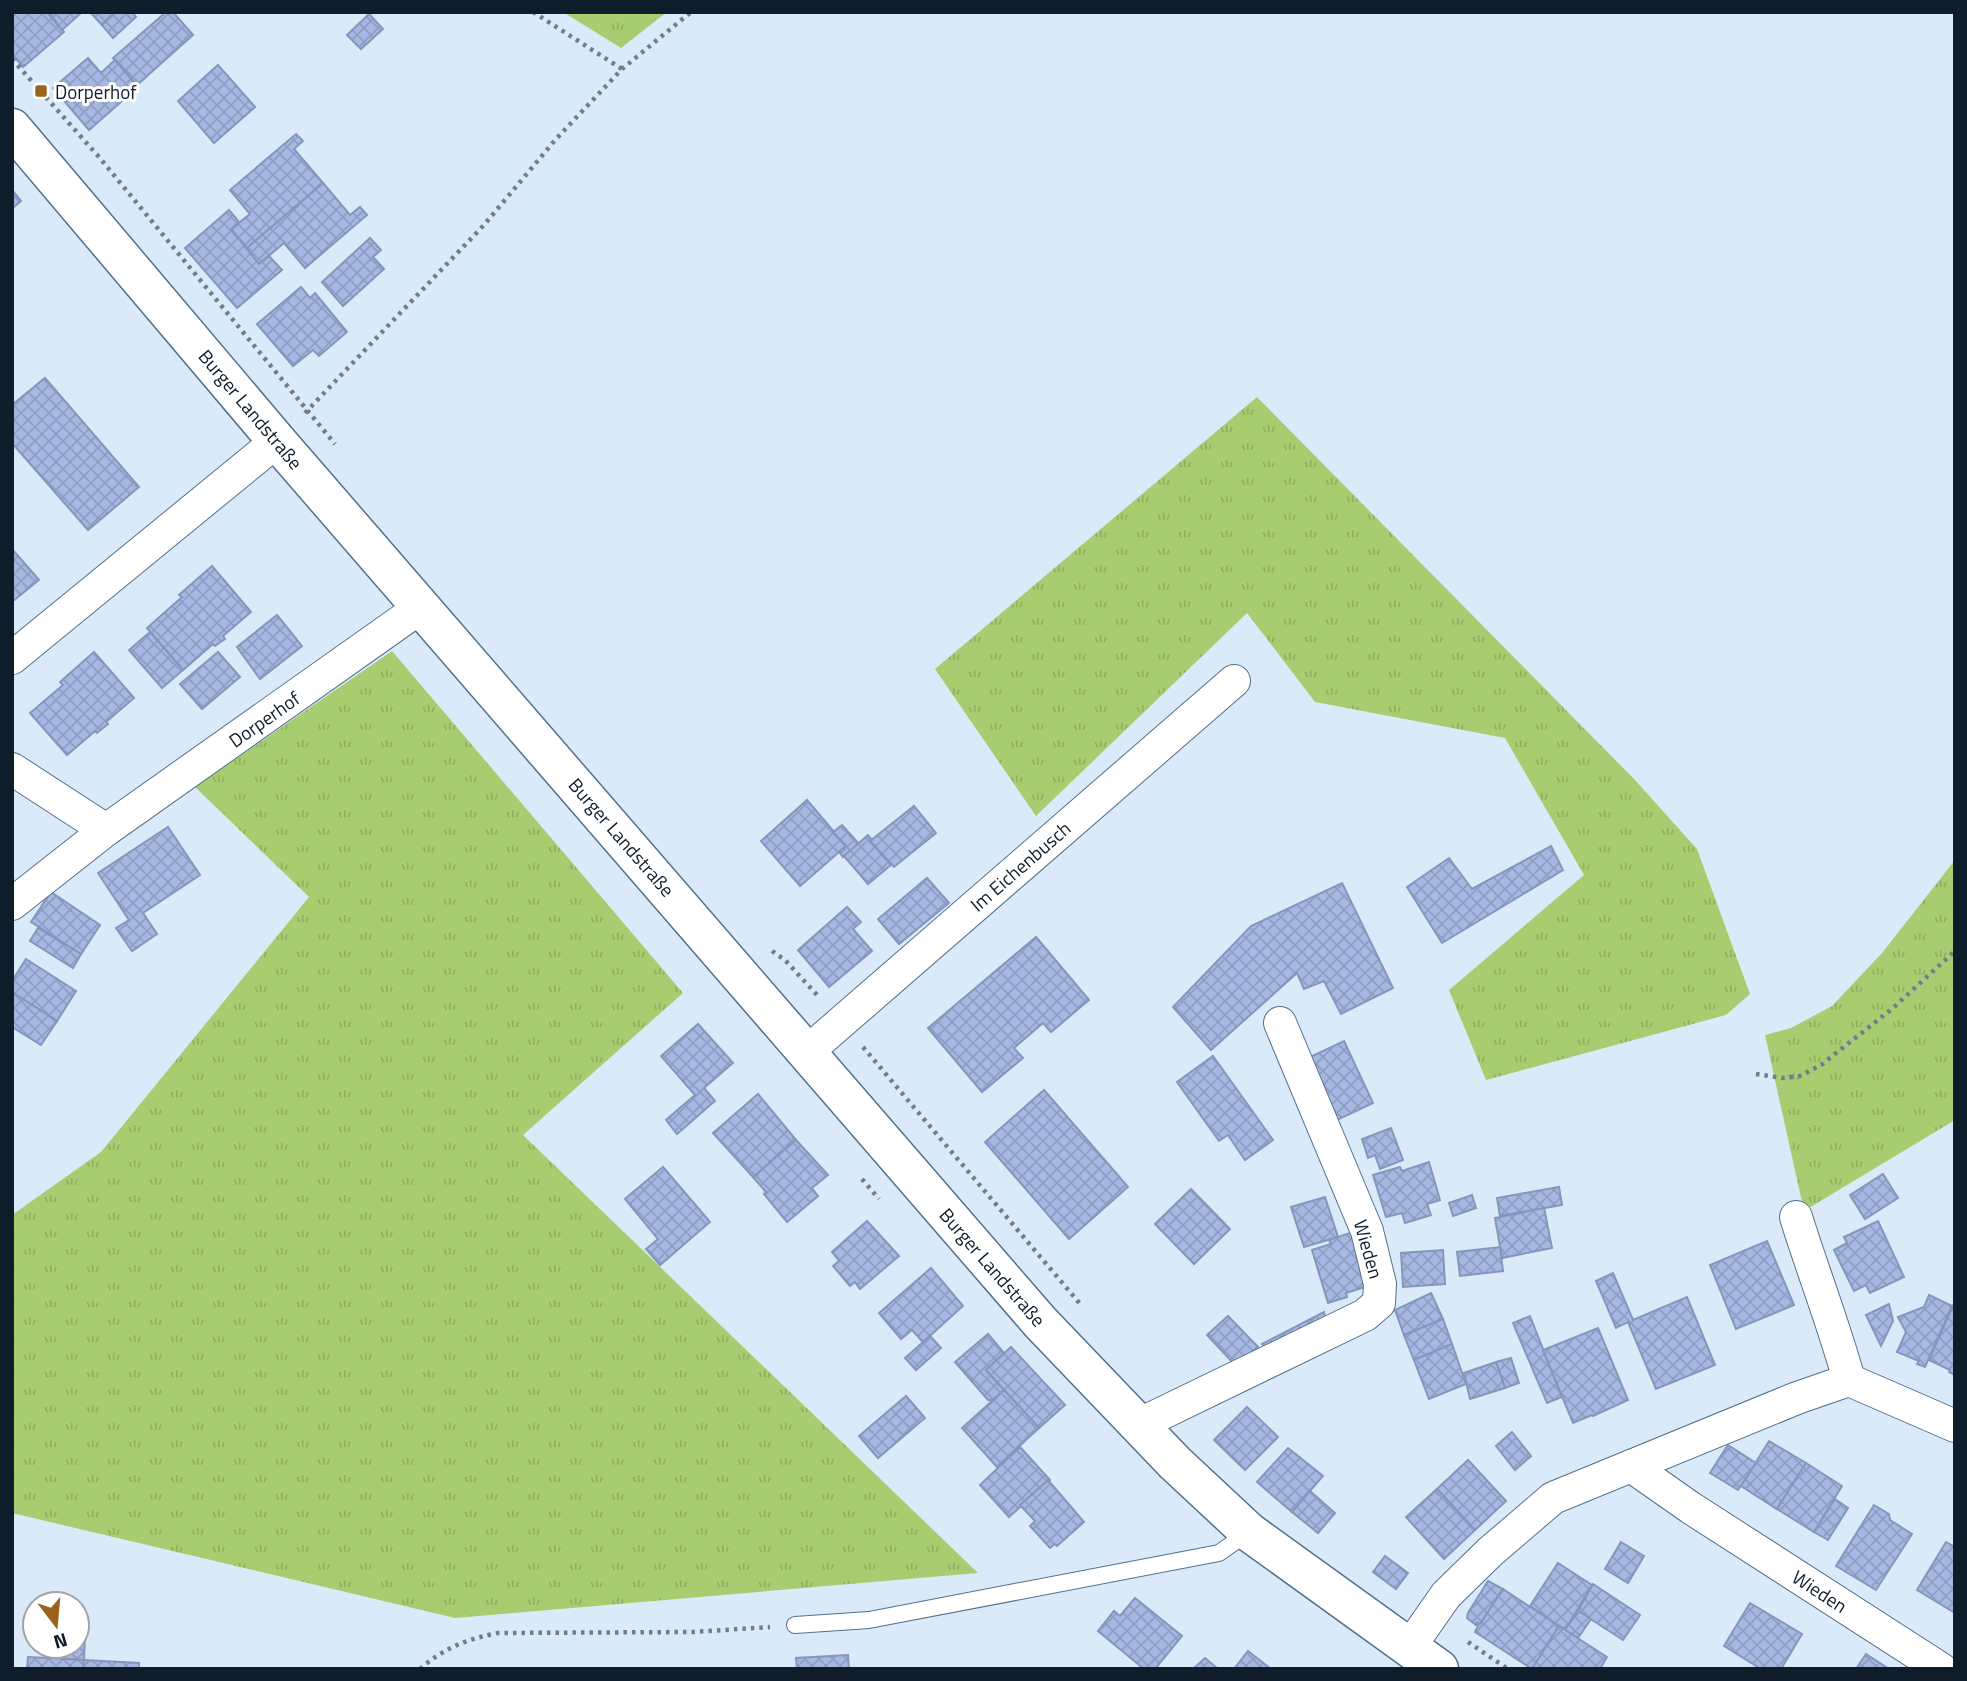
<svg xmlns="http://www.w3.org/2000/svg" width="1967" height="1681" font-family="'Titillium Web',sans-serif">
<style>
.grass{fill:url(#grass-tufts)}
.building{fill:url(#building-cross-hatch);stroke:#8596be;stroke-width:2}
.lines{fill:none;stroke-linecap:round;stroke-linejoin:round}
.service-casing{stroke:#4f7190;stroke-width:18}
.minor-casing{stroke:#4f7190;stroke-width:34}
.secondary-casing{stroke:#4f7190;stroke-width:41}
.path{stroke:#6f7e8b;stroke-width:4.5;stroke-dasharray:3.5 5;stroke-linecap:butt}
.service{stroke:#fff;stroke-width:16}
.minor{stroke:#fff;stroke-width:32}
.secondary{stroke:#fff;stroke-width:38}
.poi-dot{fill:#9a621d;stroke:#fff;stroke-width:2.5}
.labels{text-anchor:middle;dominant-baseline:central;stroke-width:6;stroke-linejoin:round;paint-order:stroke}
.poi-label{font-size:19px;fill:#0f1d2a;stroke:#fff;text-anchor:start}
.street-label{font-size:19px;fill:#0f1d2a;stroke:#fff}
</style>
<defs>
<pattern id="grass-tufts" width="24" height="20" patternUnits="userSpaceOnUse" patternTransform="scale(1.75)"><rect width="24" height="20" fill="#a8cd71"/><path d="M3 7l-1-3M5 7V3M7 7l1-3M15 17l-1-3M17 17v-4M19 17l1-3" fill="none" stroke="#8fb062"/></pattern>
<pattern id="building-cross-hatch" width="8" height="8" patternUnits="userSpaceOnUse" patternTransform="scale(1.75)"><rect width="8" height="8" fill="#a6b8e2"/><path d="M0 0l8 8M0 8l8-8" fill="none" stroke="#8e9ec2"/></pattern>
</defs>
<rect width="100%" height="100%" fill="#dbeaf8"/>
<g class="grass">
<polygon points="563,12 667,12 621,48"/>
<polygon points="1257,397 1635,780 1697,849 1750,994 1726,1015 1486,1080 1449,990 1584,875 1505,738 1315,702 1247,613 1036,816 935,669"/>
<polygon points="392,651 683,993 523,1135 978,1573 455,1618 12,1513 12,1215 101,1152 309,897 195,787"/>
<polygon points="1955,860 1955,1120 1804,1211 1765,1035 1791,1028 1832,1006 1882,953"/>
</g>
<g class="building">
<polygon points="12,12 47,12 64,32 23,67 12,54"/>
<polygon points="49,12 82,12 62,30"/>
<polygon points="90,12 116,12 102,25"/>
<polygon points="116,12 132,12 136,17 113,38 102,25"/>
<polygon points="166,12 173,12 193,35 137,85 113,58"/>
<polygon points="369,14 383,29 361,49 347,35"/>
<polygon points="88,58 101,73 115,60 138,87 89,130 53,88"/>
<polygon points="218,65 255,107 214,143 178,101"/>
<polygon points="296,134 303,141 294,149 323,183 247,248 231,229 250,214 230,190"/>
<polygon points="323,183 350,215 360,207 367,215 305,268 284,243 259,264 247,248"/>
<polygon points="12,190 21,201 14,207 12,204"/>
<polygon points="229,210 239,222 231,229 259,264 269,256 282,270 237,308 185,248"/>
<polygon points="370,238 381,250 373,257 384,269 343,306 322,282"/>
<polygon points="301,287 310,298 315,293 347,332 319,356 313,350 293,366 257,324"/>
<polygon points="45,378 139,487 88,530 12,443 12,405"/>
<polygon points="12,549 39,580 12,602"/>
<polygon points="212,566 251,612 223,636 225,639 215,646 213,644 183,670 147,628 182,597 179,595"/>
<polygon points="277,615 302,646 260,679 237,647"/>
<polygon points="150,632 183,670 162,688 129,650"/>
<polygon points="94,652 134,698 106,722 108,724 97,733 95,731 67,755 30,713 63,685 60,682"/>
<polygon points="218,652 240,677 202,709 180,684"/>
<polygon points="807,800 846,846 800,886 761,841"/>
<polygon points="914,806 936,833 894,867 870,841"/>
<polygon points="842,825 859,844 843,857 839,852 846,846 833,832"/>
<polygon points="168,827 200,875 143,913 157,934 132,951 116,928 129,920 98,873"/>
<polygon points="868,835 872,840 870,841 891,865 868,884 844,856"/>
<polygon points="1551,846 1563,870 1442,943 1407,887 1449,858 1472,889"/>
<polygon points="927,878 949,903 899,944 878,919"/>
<polygon points="1342,883 1393,988 1341,1014 1324,981 1304,989 1297,973 1211,1050 1173,1007 1251,926"/>
<polygon points="51,892 100,925 81,954 31,922"/>
<polygon points="847,907 861,922 853,929 872,951 829,987 798,950"/>
<polygon points="38,928 81,954 73,968 30,941"/>
<polygon points="1036,937 1089,1000 1051,1032 1043,1023 1014,1048 1023,1058 982,1092 928,1028"/>
<polygon points="26,959 76,991 57,1021 12,992 12,981"/>
<polygon points="12,992 57,1021 41,1045 12,1027"/>
<polygon points="698,1024 733,1063 704,1088 715,1101 677,1134 666,1120 695,1095 661,1056"/>
<polygon points="1344,1041 1373,1103 1337,1120 1308,1058"/>
<polygon points="1213,1056 1273,1140 1245,1160 1228,1135 1219,1141 1177,1082"/>
<polygon points="1044,1090 1128,1187 1069,1239 985,1142"/>
<polygon points="758,1094 796,1140 753,1177 713,1133"/>
<polygon points="1391,1128 1403,1160 1380,1169 1375,1155 1368,1158 1362,1139"/>
<polygon points="796,1140 828,1175 812,1188 818,1196 787,1222 764,1194 766,1192 753,1177"/>
<polygon points="1429,1162 1440,1200 1427,1204 1431,1215 1405,1223 1402,1213 1386,1217 1373,1175 1400,1167 1402,1171"/>
<polygon points="663,1167 710,1222 660,1265 646,1249 658,1239 625,1199"/>
<polygon points="1883,1174 1898,1198 1865,1219 1850,1195"/>
<polygon points="1559,1187 1562,1205 1500,1216 1497,1198"/>
<polygon points="1191,1189 1230,1229 1194,1264 1155,1224"/>
<polygon points="1472,1195 1476,1208 1453,1216 1449,1203"/>
<polygon points="1325,1197 1338,1237 1304,1247 1291,1207"/>
<polygon points="1544,1208 1552,1248 1502,1258 1495,1218"/>
<polygon points="867,1221 899,1256 860,1289 855,1282 850,1286 833,1266 839,1261 832,1252"/>
<polygon points="1878,1221 1904,1277 1870,1293 1866,1285 1854,1291 1834,1250 1847,1243 1844,1237"/>
<polygon points="1353,1232 1371,1285 1346,1293 1347,1297 1328,1303 1312,1250 1331,1244 1329,1240"/>
<polygon points="1767,1241 1794,1305 1736,1329 1710,1265"/>
<polygon points="1500,1247 1503,1271 1460,1276 1457,1252"/>
<polygon points="1443,1250 1445,1284 1403,1287 1401,1253"/>
<polygon points="931,1268 963,1306 923,1342 912,1330 901,1339 879,1313"/>
<polygon points="1613,1273 1633,1320 1687,1297 1715,1365 1656,1389 1628,1322 1616,1328 1596,1281"/>
<polygon points="1431,1293 1443,1319 1404,1335 1395,1310"/>
<polygon points="1929,1295 1952,1306 1925,1367 1917,1364 1919,1361 1897,1352 1906,1332 1898,1317 1924,1307"/>
<polygon points="1955,1301 1955,1375 1949,1372 1950,1370 1929,1360"/>
<polygon points="1889,1304 1893,1321 1881,1346 1866,1315"/>
<polygon points="1324,1312 1327,1329 1275,1355 1262,1344"/>
<polygon points="1228,1316 1258,1347 1237,1367 1207,1335"/>
<polygon points="1530,1316 1562,1397 1547,1403 1513,1323"/>
<polygon points="1443,1319 1452,1344 1414,1360 1404,1335"/>
<polygon points="1598,1328 1628,1400 1593,1416 1592,1415 1573,1423 1543,1350"/>
<polygon points="988,1334 1004,1353 986,1370 1004,1390 993,1400 988,1400 955,1362"/>
<polygon points="930,1336 941,1348 916,1370 905,1358"/>
<polygon points="1452,1344 1466,1384 1429,1399 1414,1360"/>
<polygon points="1011,1347 1065,1405 1039,1428 986,1370"/>
<polygon points="1511,1358 1519,1383 1505,1388 1496,1362"/>
<polygon points="1496,1362 1505,1388 1470,1399 1464,1373"/>
<polygon points="1004,1390 1039,1428 997,1467 962,1428"/>
<polygon points="906,1396 925,1418 878,1458 859,1436"/>
<polygon points="1247,1407 1278,1437 1245,1470 1214,1440"/>
<polygon points="1512,1432 1531,1456 1515,1470 1496,1446"/>
<polygon points="1769,1441 1806,1463 1777,1509 1741,1486"/>
<polygon points="1728,1445 1756,1463 1738,1490 1710,1473"/>
<polygon points="1020,1447 1050,1480 1009,1517 980,1485"/>
<polygon points="1288,1448 1323,1476 1292,1512 1257,1482"/>
<polygon points="1468,1460 1506,1501 1475,1530 1437,1489"/>
<polygon points="1806,1463 1842,1486 1814,1532 1777,1509"/>
<polygon points="1048,1480 1084,1522 1057,1546 1055,1544 1050,1548 1030,1526 1035,1521 1020,1505"/>
<polygon points="1437,1489 1475,1530 1444,1559 1406,1517"/>
<polygon points="1310,1491 1335,1513 1318,1533 1292,1512"/>
<polygon points="1835,1499 1848,1508 1828,1540 1814,1532"/>
<polygon points="1874,1505 1889,1514 1890,1520 1912,1534 1876,1590 1836,1566"/>
<polygon points="1621,1542 1644,1556 1628,1583 1605,1569"/>
<polygon points="1946,1542 1955,1547 1955,1613 1917,1590"/>
<polygon points="1385,1556 1408,1573 1396,1589 1373,1572"/>
<polygon points="1558,1563 1592,1585 1565,1630 1530,1606"/>
<polygon points="1488,1581 1503,1589 1480,1624 1477,1623 1476,1625 1467,1618 1468,1613"/>
<polygon points="1593,1584 1640,1615 1623,1640 1578,1611"/>
<polygon points="1503,1589 1559,1626 1532,1669 1475,1632 1478,1626 1476,1625 1477,1623 1480,1624"/>
<polygon points="1135,1598 1182,1636 1155,1669 1144,1669 1098,1631 1114,1611 1120,1616"/>
<polygon points="1750,1603 1802,1634 1781,1669 1761,1669 1724,1646"/>
<polygon points="1578,1611 1591,1619 1578,1638 1565,1630"/>
<polygon points="1559,1626 1607,1657 1600,1669 1532,1669"/>
<polygon points="77,1636 85,1636 84,1660 45,1658 46,1646 77,1646"/>
<polygon points="1248,1651 1271,1669 1234,1669"/>
<polygon points="1866,1654 1889,1669 1856,1669"/>
<polygon points="848,1655 849,1669 797,1669 796,1658"/>
<polygon points="28,1657 84,1660 83,1669 27,1669"/>
<polygon points="1205,1658 1218,1669 1193,1669"/>
<polygon points="84,1660 139,1663 139,1669 83,1669"/>
</g>
<g class="lines">
<defs>
<polyline id="service" points="795,1625 869,1620 1219,1553 1249,1532"/>
<g id="minor">
<polyline points="12,658 277,441"/>
<polyline points="12,769 106,830"/>
<polyline points="12,904 106,830 421,607"/>
<polyline points="807,1052 1234,681"/>
<path d="M1796,1217C1813,1272 1834,1325 1849,1380"/>
<polyline points="1138,1425 1365,1315 1379,1303 1380,1284 1367,1231 1280,1023"/>
<polyline points="1631,1466 1691,1508 1941,1669"/>
<polyline points="1409,1648 1446,1595 1490,1552 1553,1498 1797,1398 1849,1380 1955,1426"/>
</g>
<polyline id="secondary" points="12,128 277,441 1040,1322 1175,1463 1249,1532 1439,1669"/>
</defs>
<use href="#service" class="service-casing"/>
<use href="#minor" class="minor-casing"/>
<use href="#secondary" class="secondary-casing"/>
<g class="path">
<polyline points="533,12 622,69"/>
<polyline points="12,59 99,157 335,444"/>
<polyline points="305,413 484,225 556,139 622,69 691,12"/>
<polyline points="772,951 785,960 818,996"/>
<polyline points="863,1047 1081,1305"/>
<polyline points="1756,1074 1782,1078 1800,1076 1821,1065 1893,1008 1955,951"/>
<polyline points="862,1179 879,1199"/>
<polyline points="1468,1642 1508,1669"/>
<path d="M420,1669C444,1648 467,1639 498,1633L693,1632L770,1627"/>
</g>
<use href="#service" class="service"/>
<use href="#minor" class="minor"/>
<use href="#secondary" class="secondary"/>
</g>
<rect class="poi-dot" x="34" y="84" width="14" height="14" rx="3.5"/>
<g class="labels">
<g class="poi-label">
<text x="55" y="91">Dorperhof</text>
</g>
<g class="street-label">
<text transform="translate(251 409) rotate(50)">Burger Landstraße</text>
<text transform="translate(264 719) rotate(-35)">Dorperhof</text>
<text transform="translate(622 837) rotate(49)">Burger Landstraße</text>
<text transform="translate(1020 866) rotate(-41)">Im Eichenbusch</text>
<text transform="translate(1369 1249) rotate(74)">Wieden</text>
<text transform="translate(993 1267) rotate(49)">Burger Landstraße</text>
<text transform="translate(1820 1591) rotate(33)">Wieden</text>
</g>
</g>
<rect width="1967" height="1681" fill="none" stroke="#0f1d2a" stroke-width="28"/>
<g transform="translate(56 1625) rotate(164)"><circle r="33" fill="#ffffff" stroke="#9fa5aa" stroke-width="2"/>
<path d="M0-5L12 26L0 18L-12 26Z" fill="#9a621d"/>
<text y="-10" font-size="19" font-weight="bold" text-anchor="middle" fill="#0f1d2a">N</text>
</g>
</svg>
